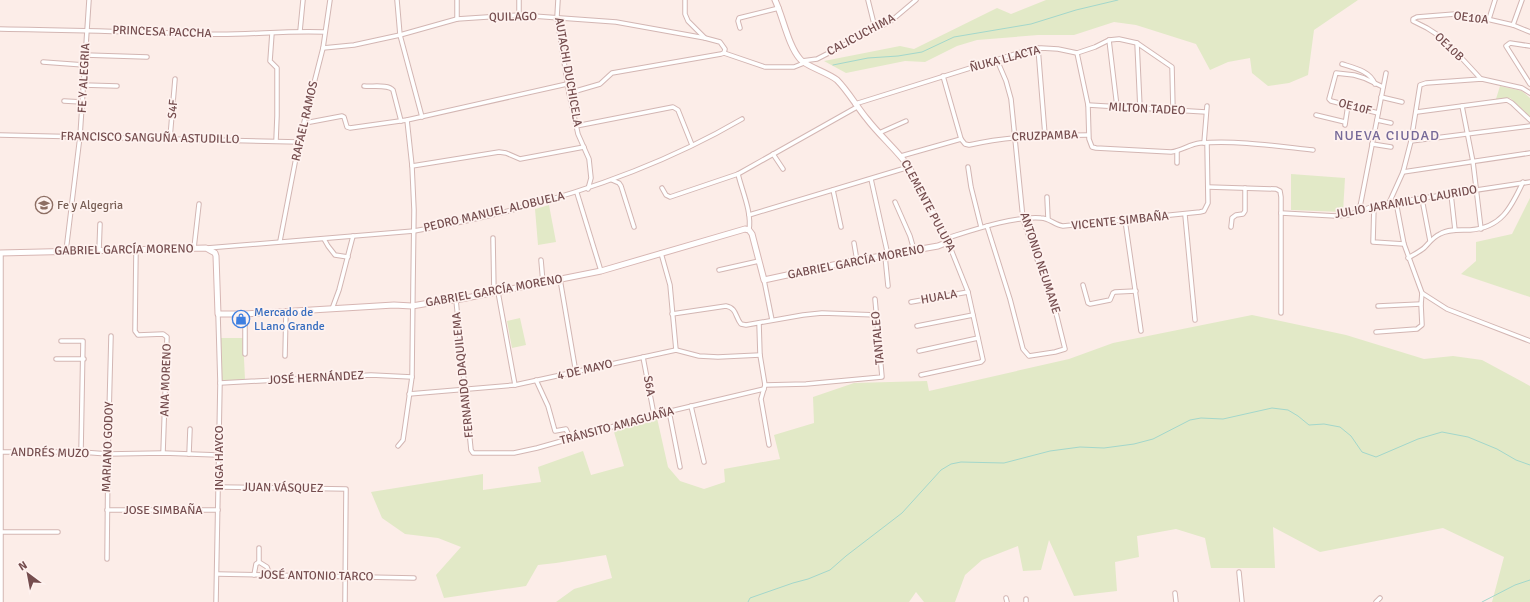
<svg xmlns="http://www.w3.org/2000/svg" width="1530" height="602" font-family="Signika,sans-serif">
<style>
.green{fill:#e2e9c7}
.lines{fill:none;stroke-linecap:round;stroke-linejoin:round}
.stream{stroke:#a3d7cb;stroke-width:1}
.street-casing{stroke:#d3b6b3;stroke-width:5.5}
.secondary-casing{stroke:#d7b6b3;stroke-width:7}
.street{stroke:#fff;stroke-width:3.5}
.secondary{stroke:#fff;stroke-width:5}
.labels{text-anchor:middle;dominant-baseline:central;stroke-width:3.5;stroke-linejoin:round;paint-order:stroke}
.street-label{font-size:12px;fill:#754d4e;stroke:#fef2ef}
.education-label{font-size:12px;fill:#785e54;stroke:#fef2ef;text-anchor:start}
.shop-label{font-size:12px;fill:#366cbe;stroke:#fef2ef;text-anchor:start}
.quarter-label{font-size:14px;letter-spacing:1px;fill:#766998;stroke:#fef2ef}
</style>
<rect width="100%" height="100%" fill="#fcede8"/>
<g class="green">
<polygon points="1046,0 1358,0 1314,30 1308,75 1289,83 1268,86 1252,73 1250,58 1228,62 1210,70 1196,44 1136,25 1114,22 1074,35 1038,35 977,40 957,46 925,62 905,61 846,73 824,61 900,46 914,49 997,8 1011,14"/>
<polygon points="1500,86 1522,91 1530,98 1530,117 1510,98 1496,99"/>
<polygon points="1291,174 1345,178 1343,212 1291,210"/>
<polygon points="1530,198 1530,297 1461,274 1476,261 1476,242 1512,234"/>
<polygon points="549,205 556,242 538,245 535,209"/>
<polygon points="1252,315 1346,335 1424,359 1453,356 1482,360 1530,386 1530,602 1492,602 1504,557 1443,528 1320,552 1273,527 1275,568 1211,568 1205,538 1176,529 1137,536 1139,557 1115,562 1117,591 1074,596 1049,540 1041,570 1023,571 1018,546 982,560 965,575 955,602 924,602 916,592 909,602 556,602 574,589 612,578 606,555 556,563 538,565 526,586 444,598 436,575 461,547 438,538 405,534 382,518 371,492 483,474 483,490 541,482 538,467 583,451 591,475 624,466 614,432 657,418 668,467 680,481 704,489 725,482 724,469 780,459 774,435 814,423 813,397 854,383 927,381 929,391 1069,359 1113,343"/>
<polygon points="520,318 526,345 512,348 507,321"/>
<polygon points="221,338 243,338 245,380 222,381"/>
</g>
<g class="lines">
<g class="stream">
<polyline points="833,65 868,58 898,56 922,52 954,37 1031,24 1076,10 1118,0"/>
<polyline points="748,602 750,598 793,583 808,579 830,570 846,556 902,513 941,470 951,464 961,462 1004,463 1050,451 1080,447 1104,448 1134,444 1153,439 1190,420 1201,418 1223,419 1272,408 1288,410 1298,416 1309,425 1324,424 1340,427 1351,436 1362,452 1376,457 1418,439 1442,432 1468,437 1497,449 1516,460 1530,465"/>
<polyline points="1482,602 1515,585 1530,580"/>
</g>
<defs>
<g id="street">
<polyline points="397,0 400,35 422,117"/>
<polyline points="558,0 557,17 569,93 578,134 589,159 591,178 588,189"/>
<polyline points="685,0 685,14 688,21 705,38 720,42 725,49 724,53"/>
<polyline points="868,0 875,28"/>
<polyline points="519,15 519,0"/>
<polyline points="457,19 457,0"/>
<polyline points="1489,19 1495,0"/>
<polyline points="1513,25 1522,0"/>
<polyline points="740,28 738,21 739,18 779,8"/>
<path d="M0,29C68,30 136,32 203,34C244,36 284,30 324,32"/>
<polyline points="300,31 303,0"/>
<polyline points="272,33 270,61 277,68 277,116 276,141"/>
<polyline points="1109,40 1117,107"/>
<polyline points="1137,43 1140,108"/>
<polyline points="1530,46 1510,43 1506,46 1530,84"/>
<polyline points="323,48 354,45 400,35 457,19 519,15 616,22 705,38"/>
<polyline points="1038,48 1045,135"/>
<polyline points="724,53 765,67 794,67 804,63"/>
<path d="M1077,53L1088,105L1089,139L1092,147L1096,148L1171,152C1181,151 1190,144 1200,143C1237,140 1276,146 1313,150"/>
<polyline points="85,55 147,57"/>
<polyline points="802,61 817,59 891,21 916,0"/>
<polyline points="43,62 84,65"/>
<path d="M1342,64C1355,68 1370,71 1375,84"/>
<polyline points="943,76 961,139"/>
<polyline points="1481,79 1444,39 1427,28 1413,21 1413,19 1417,17 1455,14 1478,17 1513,25 1530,32"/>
<polyline points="83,85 117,86"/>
<path d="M364,86C372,87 388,84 393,90L401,121"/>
<polyline points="569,93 600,84 612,73 721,54 724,53"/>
<polyline points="1381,97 1402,102"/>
<polyline points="64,101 82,102"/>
<polyline points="855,104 1031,49 1041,48 1058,49 1077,53 1095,47 1109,40 1119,39 1137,43 1172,67 1173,110"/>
<polyline points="1088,105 1206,112"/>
<polyline points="1462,106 1473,162 1481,229"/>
<polyline points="1417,112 1507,100 1512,103 1530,120"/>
<polyline points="1378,113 1331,101 1329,99 1336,73 1354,75 1364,78 1383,87"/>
<polyline points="1316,115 1345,122"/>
<polyline points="1377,120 1391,123"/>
<polyline points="305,123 342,116 344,117 347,127 350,128 407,120 567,84"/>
<polyline points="1345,125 1348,105"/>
<polyline points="576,126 673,107 678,110 692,145"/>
<polyline points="879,133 906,121"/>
<polyline points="0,135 299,142"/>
<polyline points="170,138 175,79"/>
<polyline points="1411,141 1530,126"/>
<polyline points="1204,143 1207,106"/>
<polyline points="1372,144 1391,147"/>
<polyline points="773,154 783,169"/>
<path d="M901,156L961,139L965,144L969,145C1009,136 1048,135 1088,135"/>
<polyline points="1177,163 1177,151"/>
<polyline points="412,166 499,152 506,153 520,159 584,147"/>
<polyline points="968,167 971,187 981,227"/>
<polyline points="1403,172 1530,153"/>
<path d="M738,174C742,191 752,212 749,230"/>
<polyline points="871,179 887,251 885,256 888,286"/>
<polyline points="612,180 619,183 621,186 634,227"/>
<polyline points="1208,187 1276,189 1280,191 1281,197 1281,313"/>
<polyline points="662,188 666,195 670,197 738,174 857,107"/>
<polyline points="833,190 841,227"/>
<polyline points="577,193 601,271"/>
<polyline points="1451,194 1455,230"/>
<polyline points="1047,197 1048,219"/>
<polyline points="1422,199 1430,241"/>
<polyline points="895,202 910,236 914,250"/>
<polyline points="1389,203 1403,172 1411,141 1420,85 1426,83 1482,79 1522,88 1530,93"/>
<polyline points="1374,206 1373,242 1404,244"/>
<polyline points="1359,212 1386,73"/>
<polyline points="1281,213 1336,216 1348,215 1377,205 1530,182"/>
<polyline points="749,215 909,167"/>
<polyline points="1185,215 1195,320"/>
<polyline points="1125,220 1141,331"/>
<polyline points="987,226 1010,299 1023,349 1029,356 1055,352 1065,349 1056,313 1023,219 1011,99 1006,81 997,60"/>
<polyline points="1231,227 1232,218 1236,215 1243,214 1245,211 1245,188"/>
<polyline points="493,238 494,293"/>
<path d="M947,238C973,230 1013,216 1041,218C1049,218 1055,225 1063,226L1200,212L1204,211L1208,203L1207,143"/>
<polyline points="324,239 328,246 335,255 348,257"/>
<polyline points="280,241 299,142 323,48 330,0"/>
<polyline points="854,243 857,261"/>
<polyline points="194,248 199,204"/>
<path d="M207,248L414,231C528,211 641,178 742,119"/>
<polyline points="136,250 135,331 138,335 163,334 167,337 163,453"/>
<polyline points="66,251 80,136 89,0"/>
<polyline points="99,251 100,224"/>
<polyline points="661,253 670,285 676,350"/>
<path d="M1408,258C1413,255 1419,252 1424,248C1429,243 1433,237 1440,234C1448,229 1460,230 1470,230C1501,228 1511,208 1523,182"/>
<polyline points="541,260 543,283"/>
<polyline points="719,270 759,261"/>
<polyline points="560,279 576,373"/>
<polyline points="764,280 772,320"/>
<polyline points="1083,285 1088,303 1090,304 1110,300 1113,293 1115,292 1136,291"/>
<polyline points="498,292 515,385"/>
<polyline points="1422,293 1447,309 1530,341"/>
<polyline points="456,300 471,450 473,453 514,453 537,448 654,415 764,389"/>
<polyline points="911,302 968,292"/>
<polyline points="1378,306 1421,304"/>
<polyline points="332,309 339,290 353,236"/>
<polyline points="245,314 245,354"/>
<path d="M672,314L726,306C737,308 735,317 741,324L746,325L803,315L822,313L877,315"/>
<polyline points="759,323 760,355 765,385 761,399 769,445"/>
<polyline points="917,326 973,315"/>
<polyline points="1376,332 1417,329 1422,325 1421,304 1422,293 1404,244 1396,202"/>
<polyline points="61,341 83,341 81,452"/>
<polyline points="919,351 978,338"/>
<polyline points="285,356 286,312"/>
<polyline points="643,357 654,415"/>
<polyline points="56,359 84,359"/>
<polyline points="921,375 981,362 983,360 968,292 948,242"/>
<polyline points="536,380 548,406 555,431 566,429 570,438"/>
<polyline points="220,383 371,375 412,377"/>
<polyline points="765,385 806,384 882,377 875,299"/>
<polyline points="409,394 515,385 676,350 699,356 718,357 760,355"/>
<polyline points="691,406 704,462"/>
<polyline points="669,411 680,467"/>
<polyline points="398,446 403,440 412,377 413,286 414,210 412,166 407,120"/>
<polyline points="1,452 81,452 108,454 163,453 218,455"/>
<polyline points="189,454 190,429"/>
<polyline points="219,487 346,489 345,602"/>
<polyline points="107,510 218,510"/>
<polyline points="1,532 58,532"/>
<polyline points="259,548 259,562 267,567 270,575"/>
<polyline points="107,559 108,454 111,336"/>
<polyline points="1239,572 1242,602"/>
<polyline points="217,574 414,578"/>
<polyline points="254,575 256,564 259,562"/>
<polyline points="1175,593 1176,602"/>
<polyline points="1006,598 1007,602"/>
<polyline points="1026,599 1026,602"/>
<polyline points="1,602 1,253"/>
<polyline points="216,602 220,383 218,314"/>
<polyline points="1376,602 1380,598"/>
</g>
<path id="secondary" d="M0,253L206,248L215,253L216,256L218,314H245L394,305L412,306L441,301L456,300L601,271L745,229L749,230L752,234L764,280L847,262L938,246L948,242L909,167C897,150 880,136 867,119C857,107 848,91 837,80C827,72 805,66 800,59C788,45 783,17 775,0"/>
</defs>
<use href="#street" class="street-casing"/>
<use href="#secondary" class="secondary-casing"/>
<use href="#street" class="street"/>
<use href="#secondary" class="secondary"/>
</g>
<defs>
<symbol id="school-ring" viewBox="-11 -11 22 22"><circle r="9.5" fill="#fef2ef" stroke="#8d6e63" stroke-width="1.5"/><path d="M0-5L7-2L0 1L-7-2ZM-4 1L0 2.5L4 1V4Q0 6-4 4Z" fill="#8d6e63"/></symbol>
<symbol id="shop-ring" viewBox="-11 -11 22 22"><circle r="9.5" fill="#fef2ef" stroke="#3f7fe0" stroke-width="1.5"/><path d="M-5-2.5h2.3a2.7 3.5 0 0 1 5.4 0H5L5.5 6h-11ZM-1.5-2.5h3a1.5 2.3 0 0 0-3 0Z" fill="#3f7fe0"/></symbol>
</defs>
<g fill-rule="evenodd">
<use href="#school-ring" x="34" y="195" width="20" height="20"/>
<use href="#shop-ring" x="231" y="309" width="20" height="20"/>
</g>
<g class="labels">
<g class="street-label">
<text transform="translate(513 17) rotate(-1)">QUILAGO</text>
<text transform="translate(1471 18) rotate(7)">OE10A</text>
<text transform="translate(162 32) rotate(2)">PRINCESA PACCHA</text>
<text transform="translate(861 35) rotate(-28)">CALICUCHIMA</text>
<text transform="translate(1449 47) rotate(44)">OE10B</text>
<text transform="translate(1005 59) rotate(-15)">ÑUKA LLACTA</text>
<text transform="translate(568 72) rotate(80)">AUTACHI DUCHICELA</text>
<text transform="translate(84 78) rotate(-87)">FE Y ALEGRIA</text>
<text transform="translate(1355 107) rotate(14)">OE10F</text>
<text transform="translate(173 109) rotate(-85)">S4F</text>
<text transform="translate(1147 109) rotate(3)">MILTON TADEO</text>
<text transform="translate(305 121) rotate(-77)">RAFAEL RAMOS</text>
<text transform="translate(1045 136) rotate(-2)">CRUZPAMBA</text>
<text transform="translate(150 138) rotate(1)">FRANCISCO SANGUÑA ASTUDILLO</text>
<text transform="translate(1406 202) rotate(-10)">JULIO JARAMILLO LAURIDO</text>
<text transform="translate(928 206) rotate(62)">CLEMENTE PULUPA</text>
<text transform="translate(494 212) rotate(-13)">PEDRO MANUEL ALOBUELA</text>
<text transform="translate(1120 221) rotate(-6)">VICENTE SIMBAÑA</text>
<text transform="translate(124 250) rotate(-1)">GABRIEL GARCÍA MORENO</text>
<text transform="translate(856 262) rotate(-11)">GABRIEL GARCÍA MORENO</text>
<text transform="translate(1040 263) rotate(72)">ANTONIO NEUMANE</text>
<text transform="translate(494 291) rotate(-10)">GABRIEL GARCÍA MORENO</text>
<text transform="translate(939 297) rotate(-10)">HUALA</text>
<text transform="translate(878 338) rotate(-95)">TANTALEO</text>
<text transform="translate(585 370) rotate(-13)">4 DE MAYO</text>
<text transform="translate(463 375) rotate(-96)">FERNANDO DAQUILEMA</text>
<text transform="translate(316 378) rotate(-3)">JOSÉ HERNÁNDEZ</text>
<text transform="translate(166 380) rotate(-88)">ANA MORENO</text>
<text transform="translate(649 386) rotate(80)">S6A</text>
<text transform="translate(617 426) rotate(-15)">TRÁNSITO AMAGUAÑA</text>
<text transform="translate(108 447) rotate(-88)">MARIANO GODOY</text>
<text transform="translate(50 453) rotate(1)">ANDRÉS MUZO</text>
<text transform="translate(219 458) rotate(-90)">INGA HAYCO</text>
<text transform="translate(283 488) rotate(1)">JUAN VÁSQUEZ</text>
<text x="163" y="510">JOSE SIMBAÑA</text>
<text transform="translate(316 576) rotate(1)">JOSÉ ANTONIO TARCO</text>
</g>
<g class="education-label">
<text x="57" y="205">Fe y Algegria</text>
</g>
<g class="shop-label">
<text x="254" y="312">Mercado de<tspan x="254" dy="14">LLano Grande</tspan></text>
</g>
<g class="quarter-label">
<text x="1387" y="135">NUEVA CIUDAD</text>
</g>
</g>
<g transform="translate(28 574) rotate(328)" stroke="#fef2ef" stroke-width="3" paint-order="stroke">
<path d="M0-3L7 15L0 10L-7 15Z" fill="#754d4e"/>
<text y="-6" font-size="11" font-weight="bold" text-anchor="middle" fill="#754d4e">N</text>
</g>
</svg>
